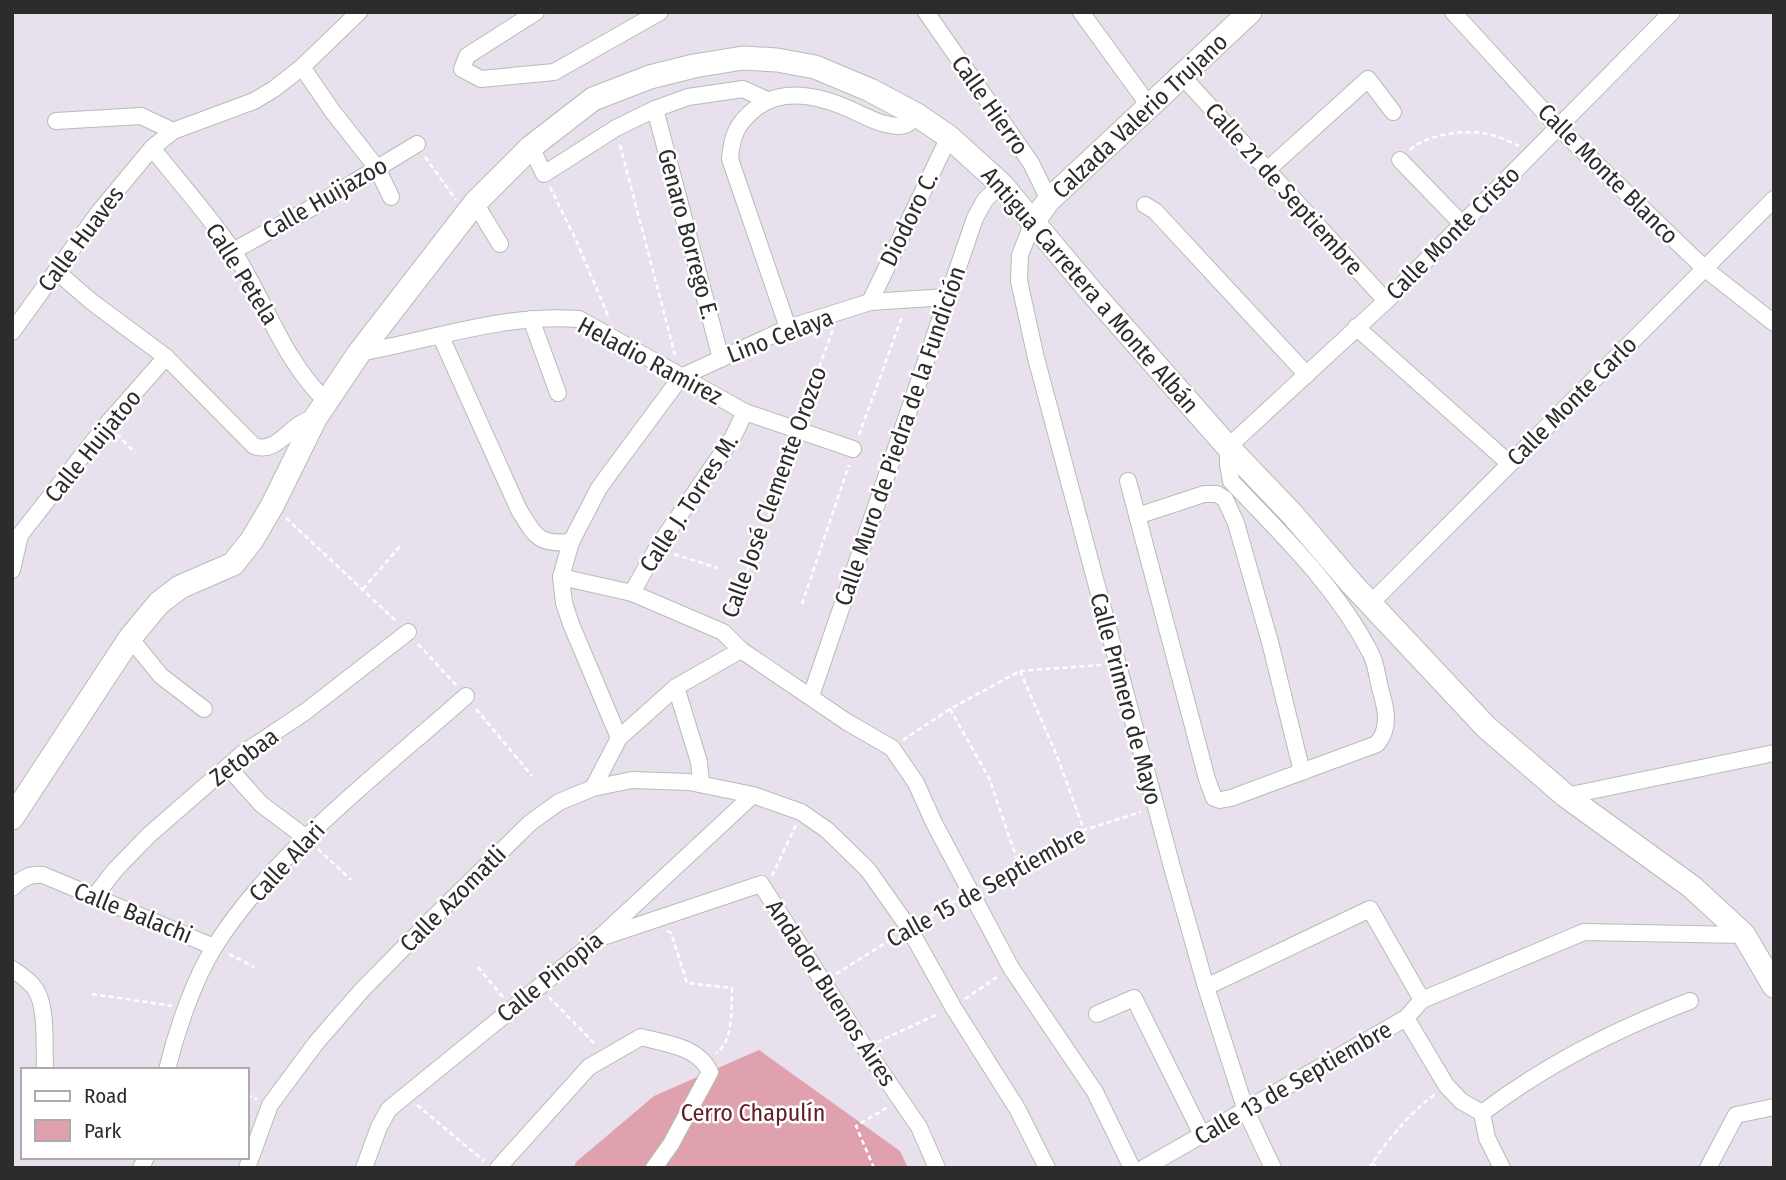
<svg xmlns="http://www.w3.org/2000/svg" width="1786" height="1180" font-family="'Fira Sans Condensed',sans-serif">
<style>
.green{fill:#dfa1ad}
.lines{fill:none;stroke-linecap:round;stroke-linejoin:round}
.street-casing{stroke:#b4beb3;stroke-width:18}
.secondary-casing{stroke:#b4beb3;stroke-width:25}
.path{stroke:#fff;stroke-width:2.5;stroke-dasharray:5 3.5;stroke-linecap:butt}
.street{stroke:#fff;stroke-width:16}
.secondary{stroke:#fff;stroke-width:23}
.labels{text-anchor:middle;dominant-baseline:central;stroke-width:5;stroke-linejoin:round;paint-order:stroke}
.street-label{font-size:24px;fill:#2c2c2c;stroke:#fff}
.park-label{font-size:24px;fill:#652025;stroke:#fff}
</style>
<rect width="100%" height="100%" fill="#e9e0ed"/>
<polygon class="green" points="759,1050 900,1151 908,1168 574,1168 576,1162 654,1096"/>
<g class="lines">
<defs>
<g id="street">
<polyline points="536,12 467,56 462,69 481,79 554,72 660,12"/>
<polyline points="926,12 1031,163 1049,200"/>
<polyline points="1081,12 1150,107"/>
<polyline points="1453,12 1558,127 1704,268 1774,323"/>
<polyline points="302,67 333,112 377,168 391,197"/>
<polyline points="1183,77 1386,301"/>
<polyline points="655,109 721,359"/>
<polyline points="56,121 141,116 173,131"/>
<polyline points="531,147 544,174 616,128 655,109 688,97 743,89 767,100"/>
<path d="M152,148C179,182 209,215 233,251C265,300 283,361 327,402"/>
<polyline points="1400,160 1461,223"/>
<polyline points="1266,171 1368,79 1393,112"/>
<polyline points="475,203 500,244"/>
<polyline points="1145,205 1155,211 1307,375"/>
<polyline points="1033,222 1020,255 1019,281 1036,358 1172,867 1206,987 1246,1111 1273,1168"/>
<polyline points="233,251 313,207 417,144"/>
<path d="M56,271L92,302L166,357L254,446C273,453 285,434 300,424C305,421 311,419 316,417"/>
<polyline points="870,302 949,137"/>
<polyline points="531,319 558,393"/>
<polyline points="1356,327 1510,464"/>
<path d="M788,328L730,159C732,135 737,123 756,108C786,85 827,98 858,113C871,119 890,129 905,125C910,123 913,119 917,115"/>
<polyline points="12,332 99,212 152,148 173,131 254,101 274,89 302,67 359,12"/>
<path d="M441,337L519,510C535,536 538,545 571,542"/>
<path d="M359,353C431,340 506,313 579,319L745,412L853,449"/>
<path d="M1128,481L1207,779L1214,798L1220,800L1231,798L1377,744C1391,727 1386,708 1380,688C1377,676 1376,662 1370,652C1336,586 1281,534 1231,481L1228,465V447L1386,301L1672,12"/>
<polyline points="1137,516 1204,494 1217,494 1225,499 1236,523 1270,642 1302,772"/>
<polyline points="12,570 20,535 107,424 166,357"/>
<polyline points="561,577 632,593 723,632 741,650 847,722 892,748 916,783 934,823 1011,968 1095,1092 1132,1168"/>
<polyline points="632,593 657,548 733,437 745,412"/>
<polyline points="1370,604 1774,199"/>
<polyline points="130,638 161,676 204,709"/>
<polyline points="676,687 699,762 701,783"/>
<polyline points="811,696 975,218 985,200 1001,184"/>
<polyline points="619,738 571,624 564,603 561,577 571,542 599,488 618,462 681,377 788,328 870,302 947,297"/>
<polyline points="228,767 261,804 305,837"/>
<polyline points="593,788 619,738 676,687 741,650"/>
<polyline points="1566,796 1774,753"/>
<path d="M12,888C22,878 29,874 43,875L214,947"/>
<polyline points="94,897 115,870 149,835 242,754 305,712 408,632"/>
<polyline points="606,936 761,884 865,1048 919,1127 937,1168"/>
<path d="M12,969C21,975 32,982 37,992C47,1010 44,1049 45,1070"/>
<polyline points="1206,987 1370,909 1422,1000"/>
<polyline points="1097,1014 1134,998 1202,1135"/>
<polyline points="1406,1018 1446,1085 1461,1101 1482,1113 1487,1138 1502,1168"/>
<path d="M167,1070C176,1032 194,979 215,946C275,851 382,771 466,696"/>
<path d="M1482,1113C1545,1065 1616,1029 1690,1001"/>
<polyline points="141,1168 146,1157"/>
<polyline points="247,1168 270,1105 316,1043 362,990 431,920 530,823 559,802 593,788 632,780 689,782 753,795 801,812 827,830 868,870 909,928 953,1007 1018,1110 1047,1168"/>
<polyline points="364,1168 379,1127 389,1109 598,939 753,795"/>
<path d="M498,1168L589,1067L641,1037C666,1044 698,1046 710,1072L671,1144L654,1168"/>
<polyline points="1144,1168 1406,1018 1422,1000 1584,932 1744,935"/>
<polyline points="1708,1168 1736,1115 1774,1107"/>
</g>
<g id="secondary">
<polyline points="1033,222 1049,200 1250,12"/>
<polyline points="12,818 130,638 159,603 180,587 233,564 252,540 272,506 316,417 359,353 475,203 531,147 593,99 650,77 694,66 743,58 777,60 815,67 870,90 917,115 949,137 1001,184 1090,290 1228,447 1292,514 1352,584 1486,727 1566,796 1692,887 1744,935 1774,986"/>
</g>
</defs>
<use href="#street" class="street-casing"/>
<use href="#secondary" class="secondary-casing"/>
<g class="path">
<polyline points="620,145 675,355"/>
<path d="M1410,150C1426,134 1467,129 1488,134C1499,136 1510,142 1519,146"/>
<polyline points="425,157 456,200"/>
<polyline points="550,187 576,240 609,318"/>
<polyline points="802,415 833,329"/>
<polyline points="117,434 135,453"/>
<polyline points="859,435 902,317"/>
<polyline points="286,518 396,621"/>
<polyline points="674,554 718,568"/>
<polyline points="363,589 401,545"/>
<polyline points="802,604 849,465"/>
<polyline points="728,619 777,494 792,444"/>
<polyline points="418,644 456,685"/>
<polyline points="1020,671 1057,756 1084,830"/>
<polyline points="476,709 532,776"/>
<polyline points="950,709 989,778 1019,865"/>
<polyline points="903,740 950,709 1020,671 1101,665"/>
<polyline points="318,849 351,880"/>
<polyline points="772,876 796,825"/>
<polyline points="985,883 1084,830 1141,812"/>
<polyline points="922,921 958,899"/>
<path d="M667,931L671,933L687,983L732,988C731,1008 734,1041 716,1053"/>
<polyline points="229,954 254,967"/>
<polyline points="478,967 503,997"/>
<polyline points="836,974 895,937"/>
<polyline points="92,994 172,1006"/>
<polyline points="549,997 595,1044"/>
<polyline points="965,999 997,977"/>
<polyline points="877,1042 938,1014"/>
<polyline points="247,1095 257,1099"/>
<polyline points="417,1105 484,1161"/>
<polyline points="1372,1163 1378,1168"/>
<polyline points="874,1168 856,1126 888,1107"/>
<path d="M1369,1168C1388,1139 1408,1115 1435,1094"/>
</g>
<use href="#street" class="street"/>
<use href="#secondary" class="secondary"/>
</g>
<g class="labels">
<g class="street-label">
<text transform="translate(990 105) rotate(55)">Calle Hierro</text>
<text transform="translate(1140 116) rotate(-43)">Calzada Valerio Trujano</text>
<text transform="translate(1608 174) rotate(45)">Calle Monte Blanco</text>
<text transform="translate(1284 189) rotate(48)">Calle 21 de Septiembre</text>
<text transform="translate(325 198) rotate(-30)">Calle Huijazoo</text>
<text transform="translate(909 219) rotate(-64)">Diodoro C.</text>
<text transform="translate(1453 233) rotate(-45)">Calle Monte Cristo</text>
<text transform="translate(688 234) rotate(75)">Genaro Borrego E.</text>
<text transform="translate(81 239) rotate(-53)">Calle Huaves</text>
<text transform="translate(242 274) rotate(58)">Calle Petela</text>
<text transform="translate(1090 290) rotate(49)">Antigua Carretera a Monte Albán</text>
<text transform="translate(780 336) rotate(-21)">Lino Celaya</text>
<text transform="translate(650 361) rotate(28)">Heladio Ramirez</text>
<text transform="translate(1572 401) rotate(-45)">Calle Monte Carlo</text>
<text transform="translate(900 436) rotate(-71)">Calle Muro de Piedra de la Fundición</text>
<text transform="translate(93 446) rotate(-51)">Calle Huijatoo</text>
<text transform="translate(774 492) rotate(-70)">Calle José Clemente Orozco</text>
<text transform="translate(689 503) rotate(-57)">Calle J. Torres M.</text>
<text transform="translate(1126 699) rotate(75)">Calle Primero de Mayo</text>
<text transform="translate(244 757) rotate(-37)">Zetobaa</text>
<text transform="translate(287 862) rotate(-47)">Calle Alari</text>
<text transform="translate(986 887) rotate(-29)">Calle 15 de Septiembre</text>
<text transform="translate(453 899) rotate(-45)">Calle Azomatli</text>
<text transform="translate(133 913) rotate(22)">Calle Balachi</text>
<text transform="translate(550 977) rotate(-39)">Calle Pinopia</text>
<text transform="translate(831 993) rotate(57)">Andador Buenos Aires</text>
<text transform="translate(1293 1083) rotate(-30)">Calle 13 de Septiembre</text>
</g>
<g class="park-label">
<text x="753" y="1113">Cerro Chapulín</text>
</g>
</g>
<rect width="1786" height="1180" fill="none" stroke="#2c2c2c" stroke-width="28"/>
<rect x="21" y="1068" width="228" height="91" fill="#ffffff" stroke="#ababab" stroke-width="2"/>
<rect x="35" y="1091" width="35" height="10" fill="#ffffff" stroke="#ababab" stroke-width="2"/>
<text x="84" y="1103" font-size="21" fill="#2c2c2c">Road</text>
<rect x="35" y="1120" width="35" height="21" fill="#dfa1ad" stroke="#ababab" stroke-width="2"/>
<text x="84" y="1138" font-size="21" fill="#2c2c2c">Park</text>
</svg>
